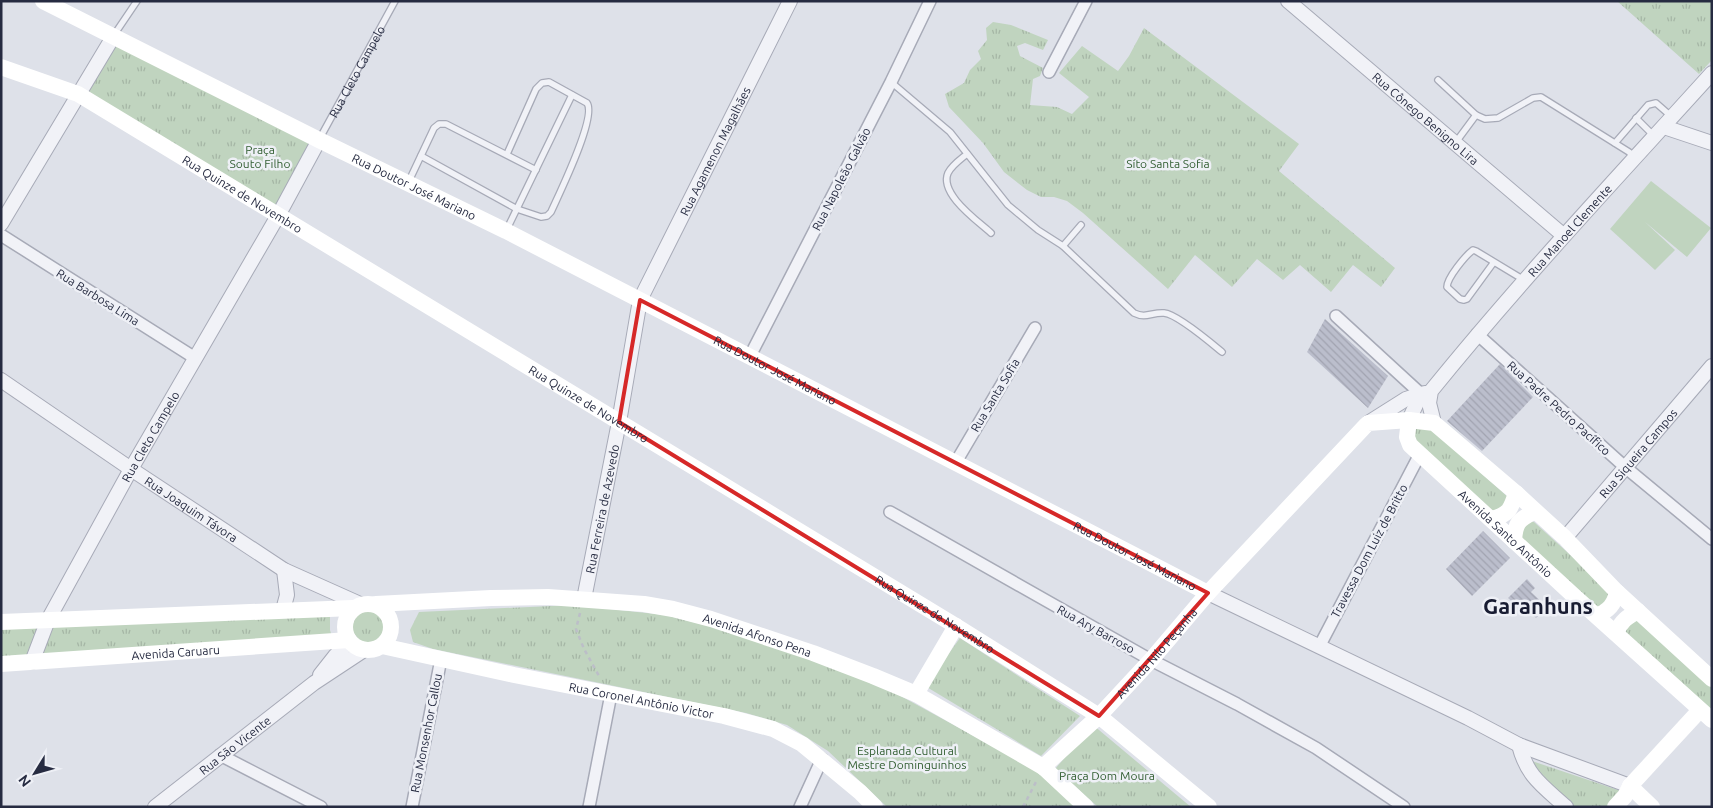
<svg xmlns="http://www.w3.org/2000/svg" width="1713" height="808" font-family="Ubuntu,sans-serif">
<style>
.grass{fill:url(#grass-tufts)}
.garden{fill:#c0d4bf}
.building{fill:url(#building-back-hatch)}
.lines{fill:none;stroke-linecap:round;stroke-linejoin:round}
.service-casing{stroke:#a7aab7;stroke-width:8}
.minor-casing{stroke:#a7aab7;stroke-width:14}
.tertiary-casing{stroke:#a7aab7;stroke-width:16}
.path{stroke:#bcbec8;stroke-width:2.5;stroke-dasharray:4 4;stroke-linecap:butt}
.service{stroke:#f1f2f7;stroke-width:5.5}
.minor{stroke:#f1f2f7;stroke-width:11}
.tertiary{stroke:#f1f2f7;stroke-width:14}
.secondary{stroke:#fff;stroke-width:16}
.marked{fill:none;stroke:#d62828;stroke-width:4;stroke-linejoin:round}
.labels{text-anchor:middle;dominant-baseline:central;stroke-width:5;stroke-linejoin:round;paint-order:stroke}
.street-label{font-size:12px;fill:#262b41;stroke:#eef0f6}
.park-label{font-size:12px;fill:#325e32;stroke:#eef0f6}
.town-label{font-size:22px;font-weight:bold;fill:#181c32;stroke:#eef0f6}
</style>
<defs>
<pattern id="grass-tufts" width="24" height="20" patternUnits="userSpaceOnUse" patternTransform="scale(1.25)"><rect width="24" height="20" fill="#c0d4bf"/><path d="M3 7l-1-3M5 7V3M7 7l1-3M15 17l-1-3M17 17v-4M19 17l1-3" fill="none" stroke="#a5b6a5"/></pattern>
<pattern id="building-back-hatch" width="6" height="6" patternUnits="userSpaceOnUse" patternTransform="scale(1.25)"><rect width="6" height="6" fill="#bbbecc"/><path d="M-1 5l2 2M0 0l6 6M5-1l2 2" fill="none" stroke="#a1a3b0"/></pattern>
</defs>
<rect width="100%" height="100%" fill="#dee1e9"/>
<g class="grass">
<polygon points="1617,1 1712,1 1712,60 1699,74"/>
<polygon points="993,22 1011,25 1048,40 1043,50 1025,43 1017,46 1020,56 1043,68 1040,76 1033,79 1030,105 1057,107 1072,114 1089,97 1059,73 1082,46 1118,71 1129,56 1144,28 1299,144 1279,171 1395,268 1381,287 1353,265 1331,292 1300,265 1283,280 1257,259 1232,287 1195,255 1168,289 1083,213 1067,201 1054,197 1041,197 1027,190 1004,172 983,143 949,107 945,94 964,83 970,70 981,59 978,51 987,40 986,28"/>
<polygon points="112,40 311,140 277,210 84,94"/>
<polygon points="1412,425 1429,426 1509,498 1497,515 1410,441"/>
<polygon points="1525,520 1534,522 1609,590 1610,601 1601,610 1516,539"/>
<polygon points="573,605 665,615 733,632 864,676 1038,771 1077,807 887,807 828,751 787,725 746,713 433,649 413,642 410,630 419,612"/>
<circle cx="368" cy="626" r="19"/>
<polygon points="330,615 330,630 333,640 37,657 46,622"/>
<polygon points="1640,620 1712,686 1712,715 1620,632 1622,623"/>
<polygon points="39,624 30,659 1,661 1,626"/>
<polygon points="960,638 1080,716 1041,756 925,686"/>
<polygon points="1093,725 1191,807 1098,807 1055,769"/>
<polygon points="1532,761 1624,792 1610,807 1568,807 1528,767"/>
</g>
<polygon class="garden" points="1651,181 1711,228 1687,257 1645,222 1675,250 1655,270 1610,229"/>
<g class="building">
<polygon points="1325,319 1388,376 1368,408 1307,352"/>
<polygon points="1500,364 1533,397 1482,451 1447,421"/>
<polygon points="1483,531 1510,558 1472,596 1446,569"/>
<polygon points="1527,579 1535,588 1531,592 1547,607 1536,618 1521,603 1517,606 1508,598"/>
</g>
<g class="lines">
<defs>
<g id="service">
<polyline points="114,35 137,1"/>
<polyline points="1438,80 1476,115 1485,119 1498,118 1533,98 1541,97 1629,152 1634,157"/>
<polyline points="891,82 950,132 1008,205 1038,230 1063,246 1081,225"/>
<polyline points="1636,118 1654,136"/>
<path id="s1" d="M320,138L395,1"/>
<polyline points="1456,142 1476,115"/>
<polyline points="1615,143 1648,105 1656,103 1672,117"/>
<path d="M967,154C961,159 952,165 948,173C939,194 978,221 991,233"/>
<path d="M421,156L517,209L541,217L547,216L551,212C559,194 597,117 587,103L549,82L542,83L536,89L507,154"/>
<polyline points="409,181 434,128 439,124 446,124 536,170"/>
<polyline points="507,229 572,95"/>
<path d="M1063,246L1134,313C1146,319 1152,312 1164,313C1177,314 1210,342 1222,352"/>
<path d="M1494,262L1467,299L1464,300L1460,299L1447,287C1447,278 1465,256 1473,250L1476,251L1524,280"/>
</g>
<g id="minor">
<polyline points="1049,72 1086,1"/>
<polyline points="1,235 195,358"/>
<polyline points="1336,316 1421,394"/>
<polyline points="1477,334 1625,467 1712,539"/>
<polyline points="750,356 891,82 930,1"/>
<polyline points="956,462 1035,328"/>
<polyline points="890,512 1151,660 1237,704 1316,748 1404,807"/>
<polyline points="1319,647 1420,454"/>
<polyline points="220,755 321,807"/>
<polyline points="412,807 441,659"/>
<polyline points="589,807 611,694"/>
<polyline points="800,807 822,759"/>
</g>
<g id="tertiary">
<path id="s2" d="M1288,1L1563,235"/>
<polyline points="1664,127 1712,143"/>
<polyline points="1,224 113,37"/>
<path id="s3" d="M1,380L131,469L284,570L360,604"/>
<polyline points="1409,420 1421,394 1425,393"/>
<polyline points="1368,423 1406,399 1421,394"/>
<path id="s4" d="M1434,423L1429,403L1431,391C1520,281 1617,178 1712,73"/>
<path id="s5" d="M1565,538L1712,366"/>
<polyline points="1208,593 1468,718 1519,745 1630,786"/>
<path id="s6" d="M584,599L619,422L640,300L790,1"/>
<polyline points="283,610 287,595 284,570"/>
<path id="s7" d="M32,662L48,620L131,469L279,214L319,140"/>
<polyline points="320,675 335,656 350,641"/>
<path d="M1519,745C1527,777 1543,786 1566,807"/>
<path id="s8" d="M155,807L314,683L364,650"/>
</g>
</defs>
<use href="#service" class="service-casing"/>
<use href="#minor" class="minor-casing"/>
<use href="#tertiary" class="tertiary-casing"/>
<g class="path">
<polyline points="580,613 576,629 584,649 599,676"/>
<polyline points="1023,807 1037,780"/>
</g>
<use href="#service" class="service"/>
<use href="#minor" class="minor"/>
<use href="#tertiary" class="tertiary"/>
<g class="secondary">
<path id="s9" d="M43,1L319,140L506,231L1208,593"/>
<path id="s10" d="M1,67L78,94L956,626L1099,716L1209,807"/>
<path id="s11" d="M1409,420L1407,437L1410,445L1574,596L1712,720"/>
<path d="M1491,519C1509,515 1511,509 1516,493"/>
<path d="M1514,541C1515,522 1519,520 1535,511"/>
<circle cx="368" cy="627" r="23"/>
<path id="s12" d="M376,604L491,598L548,597L644,604L673,609L711,619L813,653L873,676L916,694L1043,767L1086,807"/>
<path d="M1597,616C1609,610 1614,605 1617,592"/>
<polyline points="1,622 353,608"/>
<path d="M1616,633C1621,621 1627,617 1638,611"/>
<path id="s13" d="M382,646L514,675L724,716L773,729L802,744L860,792L875,807"/>
<path id="s14" d="M1,664L349,640"/>
<polyline points="916,694 956,626"/>
<path id="s15" d="M1043,767L1099,716L1151,660L1208,593L1368,423L1409,420L1434,423L1516,493L1565,538L1617,592L1712,679"/>
<polyline points="1630,786 1652,807"/>
<polyline points="1615,807 1625,796 1630,786 1700,710"/>
</g>
</g>
<path class="marked" d="M640,300L1208,593L1099,716L619,422Z"/>
<g class="labels">
<g class="street-label">
<text stroke="none"><textPath href="#s1" startOffset="76">Rua Cleto Campelo</textPath></text>
<text stroke="none"><textPath href="#s2" startOffset="181">Rua Cônego Benigno Lira</textPath></text>
<text stroke="none"><textPath href="#s6" startOffset="471">Rua Agamenon Magalhães</textPath></text>
<text transform="translate(841 179) rotate(-63)">Rua Napoleão Galvão</text>
<text stroke="none"><textPath href="#s9" startOffset="415">Rua Doutor José Mariano</textPath></text>
<text stroke="none"><textPath href="#s10" startOffset="274">Rua Quinze de Novembro</textPath></text>
<text stroke="none"><textPath href="#s4" startOffset="245">Rua Manoel Clemente</textPath></text>
<text transform="translate(98 297) rotate(32)">Rua Barbosa Lima</text>
<text stroke="none"><textPath href="#s9" startOffset="820">Rua Doutor José Mariano</textPath></text>
<text transform="translate(995 395) rotate(-59)">Rua Santa Sofia</text>
<text stroke="none"><textPath href="#s10" startOffset="679">Rua Quinze de Novembro</textPath></text>
<text transform="translate(1559 408) rotate(42)">Rua Padre Pedro Pacífico</text>
<text stroke="none"><textPath href="#s7" startOffset="255">Rua Cleto Campelo</textPath></text>
<text stroke="none"><textPath href="#s5" startOffset="112">Rua Siqueira Campos</textPath></text>
<text stroke="none"><textPath href="#s6" startOffset="92">Rua Ferreira de Azevedo</textPath></text>
<text stroke="none"><textPath href="#s3" startOffset="230">Rua Joaquim Távora</textPath></text>
<text stroke="none"><textPath href="#s11" startOffset="156">Avenida Santo Antônio</textPath></text>
<text transform="translate(1369 551) rotate(-62)">Travessa Dom Luiz de Britto</text>
<text stroke="none"><textPath href="#s9" startOffset="1225">Rua Doutor José Mariano</textPath></text>
<text stroke="none"><textPath href="#s10" startOffset="1084">Rua Quinze de Novembro</textPath></text>
<text transform="translate(1096 629) rotate(29)">Rua Ary Barroso</text>
<text stroke="none"><textPath href="#s12" startOffset="386">Avenida Afonso Pena</textPath></text>
<text stroke="none"><textPath href="#s14" startOffset="175">Avenida Caruaru</textPath></text>
<text stroke="none"><textPath href="#s15" startOffset="161">Avenida Nilo Peçanha</textPath></text>
<text stroke="none"><textPath href="#s13" startOffset="265">Rua Coronel Antônio Victor</textPath></text>
<text transform="translate(426 733) rotate(-79)">Rua Monsenhor Callou</text>
<text stroke="none"><textPath href="#s8" startOffset="101">Rua São Vicente</textPath></text>
</g>
<g class="park-label">
<text x="260" y="149">Praça<tspan x="260" dy="14">Souto Filho</tspan></text>
<text x="1168" y="163">Síto Santa Sofia</text>
<text x="907" y="750">Esplanada Cultural<tspan x="907" dy="14">Mestre Dominguinhos</tspan></text>
<text x="1107" y="775">Praça Dom Moura</text>
</g>
<g class="town-label">
<text x="1538" y="605">Garanhuns</text>
</g>
</g>
<rect width="1713" height="808" fill="none" stroke="#262b41" stroke-width="5"/>
<g transform="translate(35 773) rotate(233)" stroke="#eef0f6" stroke-width="4" paint-order="stroke">
<path d="M0-4L9 19L0 12L-9 19Z" fill="#262b41"/>
<text y="-8" font-size="14" font-weight="bold" text-anchor="middle" fill="#262b41">N</text>
</g>
</svg>
